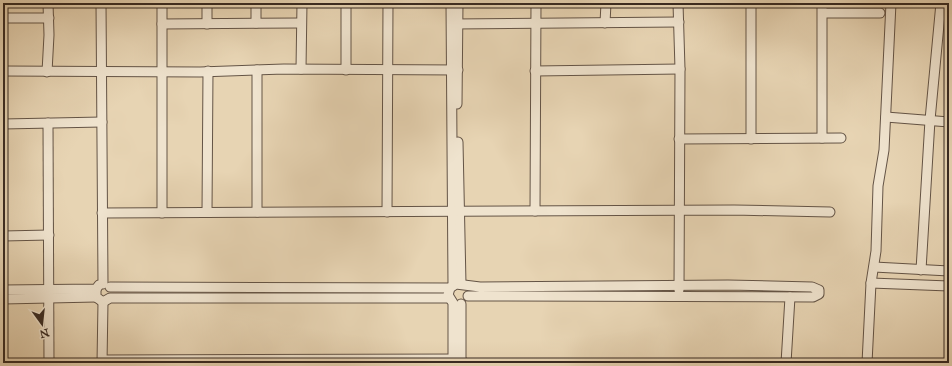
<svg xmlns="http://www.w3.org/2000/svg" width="952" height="366" font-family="'IM FELL Great Primer',serif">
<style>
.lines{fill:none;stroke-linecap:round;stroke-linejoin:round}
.minor-casing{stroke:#645446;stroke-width:11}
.minor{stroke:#efe3ce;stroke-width:9}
</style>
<rect width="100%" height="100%" fill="#e7d4b3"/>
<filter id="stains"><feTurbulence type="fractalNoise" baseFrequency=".005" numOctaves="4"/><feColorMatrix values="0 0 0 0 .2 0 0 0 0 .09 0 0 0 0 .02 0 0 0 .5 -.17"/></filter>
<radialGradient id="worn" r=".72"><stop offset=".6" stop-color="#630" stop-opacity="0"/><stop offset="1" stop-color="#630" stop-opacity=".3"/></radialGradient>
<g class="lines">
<defs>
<g id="minor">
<polyline points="101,3 103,284"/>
<polyline points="346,3 346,70"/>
<polyline points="451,3 453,285"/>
<polyline points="678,3 680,69 679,290"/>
<polyline points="822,3 822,138"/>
<polyline points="823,13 880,13"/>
<polyline points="3,18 49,18"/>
<polyline points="256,23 256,3"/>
<polyline points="605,23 606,3"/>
<polyline points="162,24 301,23"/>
<polyline points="207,24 207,3"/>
<polyline points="453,24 679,22"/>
<polyline points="301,69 302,3"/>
<polyline points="257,70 257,212"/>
<polyline points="3,71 200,72 284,69 458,70"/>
<polyline points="535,71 680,69"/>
<polyline points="47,72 49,35 48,3"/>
<polyline points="457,104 458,3"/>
<polyline points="886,117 949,122"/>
<polyline points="48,123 49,363"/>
<polyline points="3,124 102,122"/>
<polyline points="679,139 841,138"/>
<polyline points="751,139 751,3"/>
<polyline points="458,142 461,284"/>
<polyline points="535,211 536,3"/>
<polyline points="207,212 208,71"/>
<polyline points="387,212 388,3"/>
<polyline points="102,213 734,210 830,212"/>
<polyline points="162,213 162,3"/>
<polyline points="3,236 49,235"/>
<polyline points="874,267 949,271"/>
<polyline points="921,270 930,120 941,3"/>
<polyline points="871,283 949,286"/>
<polyline points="110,287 450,288"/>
<polyline points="96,289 96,297 103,302 110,298 449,298"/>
<polyline points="3,290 96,289 99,285"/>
<polyline points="3,299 96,297"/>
<polyline points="461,304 461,363"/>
<polyline points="102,360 461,359"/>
<polyline points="102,363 103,302"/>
<polyline points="453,363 453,303 448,295 450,288 456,284 480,287 728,285 812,287 819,290 819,294 813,297 468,296"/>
<polyline points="786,363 790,297"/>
<polyline points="867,363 871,283 876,251 878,186 884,150 891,3"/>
</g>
</defs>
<use href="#minor" class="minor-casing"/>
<use href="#minor" class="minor"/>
</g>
<rect width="952" height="366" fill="none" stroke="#e7d4b3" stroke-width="16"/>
<rect x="4" y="4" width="944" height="358" fill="none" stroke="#382a22" stroke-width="2"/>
<rect x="8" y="8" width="936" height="350" fill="none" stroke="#382a22"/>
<g transform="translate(42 324) rotate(165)" stroke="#efe3ce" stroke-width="3" paint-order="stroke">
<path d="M0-3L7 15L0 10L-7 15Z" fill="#382a22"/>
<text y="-6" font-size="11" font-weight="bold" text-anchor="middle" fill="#382a22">N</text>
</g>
<rect width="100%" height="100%" filter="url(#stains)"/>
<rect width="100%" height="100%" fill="url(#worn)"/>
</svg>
